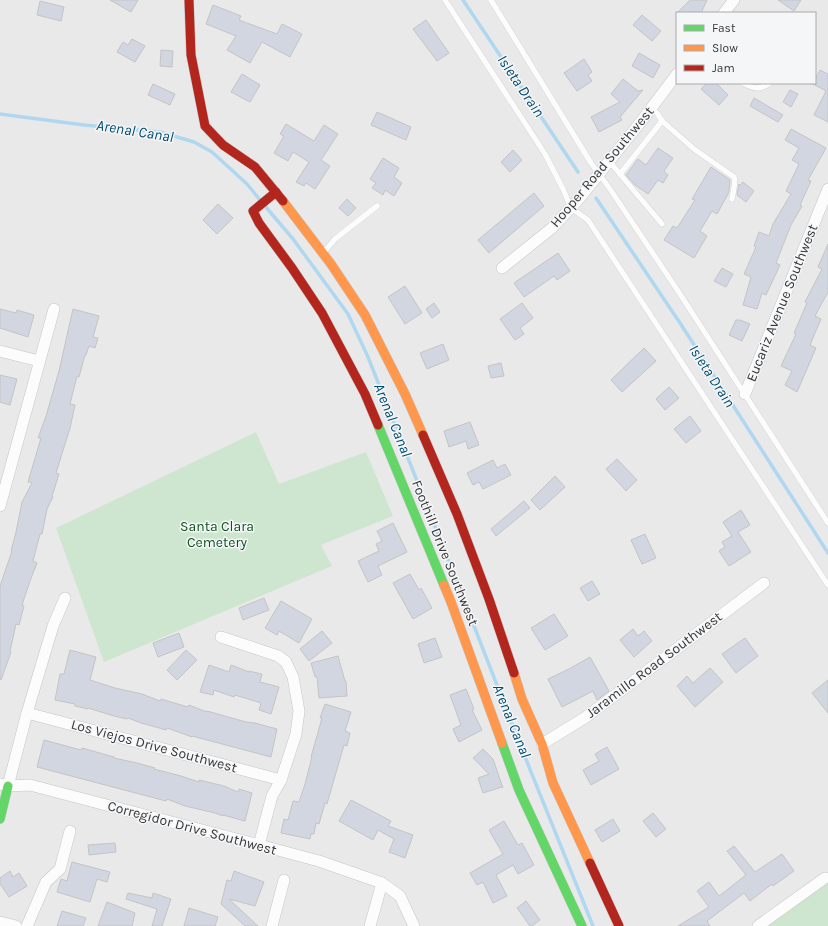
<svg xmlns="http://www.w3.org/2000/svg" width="828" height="926" font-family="Karla,sans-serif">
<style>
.green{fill:#cee6d0}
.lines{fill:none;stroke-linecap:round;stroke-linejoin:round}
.stream{stroke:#b0d7f0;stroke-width:3.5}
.building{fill:#d1d6e0;stroke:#c4c4c5}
.lane-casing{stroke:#c5c5c5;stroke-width:6}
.street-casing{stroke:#c5c5c5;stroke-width:12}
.fast-casing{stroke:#c5c5c5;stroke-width:10}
.slow-casing{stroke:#c5c5c5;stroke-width:10}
.jam-casing{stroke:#c5c5c5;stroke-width:10}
.lane{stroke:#fcfcfc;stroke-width:5.5}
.street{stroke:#fcfcfc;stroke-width:11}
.fast{stroke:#63d668;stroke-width:9}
.slow{stroke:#ff974d;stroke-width:9}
.jam{stroke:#b3261e;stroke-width:9}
.labels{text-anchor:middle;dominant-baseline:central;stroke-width:3;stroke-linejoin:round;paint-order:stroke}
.street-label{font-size:14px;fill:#373738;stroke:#f5f6f8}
.park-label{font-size:14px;fill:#0e531f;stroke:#f5f6f8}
.water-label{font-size:15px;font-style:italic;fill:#004a6d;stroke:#f5f6f8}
</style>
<rect width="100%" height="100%" fill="#e9e9ea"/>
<g class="green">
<polygon points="256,432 279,484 366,452 393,516 321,545 332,566 104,662 56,528"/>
<polygon points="828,880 828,926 763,926"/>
</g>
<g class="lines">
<g class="stream">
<polyline points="463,0 578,172"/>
<polyline points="0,114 84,125 160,132 194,142 212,152 247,184 260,200"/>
<polyline points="596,198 680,323 828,553"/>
<polyline points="265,206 293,239 348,314 368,357 455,577 521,747 593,926"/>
</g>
</g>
<g class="building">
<polygon points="110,0 138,0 131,12"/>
<polygon points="690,0 707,0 701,13 677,13"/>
<polygon points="778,0 801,0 794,11"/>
<polygon points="40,1 64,7 61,21 37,15"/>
<polygon points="213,5 241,16 239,20 277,34 282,24 302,34 290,57 262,42 250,63 227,50 236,36 206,24"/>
<polygon points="642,15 661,31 652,41 633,25"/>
<polygon points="426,20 449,53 437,61 413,29"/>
<polygon points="132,39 145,46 135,62 117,52 123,42 128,45"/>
<polygon points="161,50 173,51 172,67 160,66"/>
<polygon points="639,53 660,65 653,78 632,66"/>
<polygon points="584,59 592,72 588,75 592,81 577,91 564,73"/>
<polygon points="820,70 828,74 828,122 814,115 826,91 813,84 815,83 815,80"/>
<polygon points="242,74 260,85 250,102 231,92"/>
<polygon points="623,79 638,91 643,90 620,117 622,120 599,132 591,117 620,102 611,94"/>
<polygon points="707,83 716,83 728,95 719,105 701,89"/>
<polygon points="153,84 175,94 170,105 148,95"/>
<polygon points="790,90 798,94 791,107 783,102"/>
<polygon points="754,98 783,115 778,122 750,106"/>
<polygon points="377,112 411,127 406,140 371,125"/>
<polygon points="286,124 314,141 324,125 338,134 321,160 330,166 315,189 306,183 304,186 296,182 309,162 293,152 288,161 274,153 284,136 280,134"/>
<polygon points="791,129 826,148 808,180 811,181 800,205 802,206 791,225 776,263 780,265 766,295 762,293 757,309 743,305 751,277 744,274 756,247 754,246 759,232 769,236 773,224 791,194 786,191 799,164 792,160 799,148 785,140"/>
<polygon points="658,148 673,158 664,171 668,175 663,183 658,180 648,194 635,185 626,175 638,159 646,165"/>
<polygon points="513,150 522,160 510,172 501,162"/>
<polygon points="383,158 399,168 394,177 402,183 394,196 385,190 383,195 372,188 376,183 370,179"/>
<polygon points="711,167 730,180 729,190 728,194 717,214 712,211 700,231 707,236 694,258 664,240 673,226 677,228 695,200 692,199"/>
<polygon points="743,182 754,191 746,202 737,195 739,184 740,185"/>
<polygon points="534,193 544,206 489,253 478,240"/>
<polygon points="347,199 356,208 348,216 339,208"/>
<polygon points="218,204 233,218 217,234 203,220"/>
<polygon points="828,244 828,292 815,316 821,319 810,345 816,348 797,392 785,385 792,371 781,366 796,334 794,333 807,303 805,302 822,269 818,267"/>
<polygon points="558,253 570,271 557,280 554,276 524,297 514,283"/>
<polygon points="722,268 733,274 726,287 714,281"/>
<polygon points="405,286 422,313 405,324 388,297"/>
<polygon points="434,303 440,312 432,318 426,309"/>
<polygon points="522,303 533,318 520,328 524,334 515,340 500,319"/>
<polygon points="0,309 16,313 17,310 34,315 28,337 0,328"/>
<polygon points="73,309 99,316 93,337 98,338 95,348 89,346 86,355 85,355 79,377 77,376 70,404 75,405 70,428 56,473 59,474 52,496 53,497 47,509 42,534 40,534 33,561 37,563 30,581 22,605 24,606 19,625 16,624 10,651 11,652 1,680 0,679 0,586 12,551 11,551 16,532 22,502 32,483 28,482 41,438 38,438 46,416 59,371"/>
<polygon points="736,320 740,320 750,324 742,341 729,335"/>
<polygon points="443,344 449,360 427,369 420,353"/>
<polygon points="644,348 656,361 622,392 611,380"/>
<polygon points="501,363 504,376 491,378 488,366"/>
<polygon points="0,375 17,379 10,405 0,402"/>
<polygon points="669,387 679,398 665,410 656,399"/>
<polygon points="690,416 701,431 686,443 674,429"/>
<polygon points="470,422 479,445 468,449 466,441 449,447 444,431"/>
<polygon points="617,459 637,480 626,491 606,469"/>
<polygon points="493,460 497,468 505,464 511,475 483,489 479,482 473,485 467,473"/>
<polygon points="555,476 565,487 540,510 531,500"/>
<polygon points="524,501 530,508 496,536 491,529"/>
<polygon points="741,510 750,525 738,532 751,552 729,566 719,551 725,547 722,542 732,536 723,522"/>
<polygon points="393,523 407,552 378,566 382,575 368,582 358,561 379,551 376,544 382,541 377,531"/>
<polygon points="645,534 656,558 642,564 631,540"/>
<polygon points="410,574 419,590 421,588 432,608 413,619 393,583"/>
<polygon points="592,581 600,594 588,601 580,588"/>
<polygon points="264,598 269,610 243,620 239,608"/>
<polygon points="281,601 312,619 299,643 279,631 277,635 265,628"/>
<polygon points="554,614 568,636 545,650 531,628"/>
<polygon points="633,629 638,636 644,631 652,641 634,657 620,640"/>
<polygon points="322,631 332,643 309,661 300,649"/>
<polygon points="179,633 184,647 158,657 153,643"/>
<polygon points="435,638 442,657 424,663 418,644"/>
<polygon points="745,638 758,656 736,673 722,654"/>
<polygon points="70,650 96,657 90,680 115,688 142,694 160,701 161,699 188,707 189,705 207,712 207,711 246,722 255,723 277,729 271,757 192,736 192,737 167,728 166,730 145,724 144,724 128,718 127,719 114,716 88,708 88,709 75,706 75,704 55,700 60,674 64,674"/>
<polygon points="186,650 197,660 177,680 167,670"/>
<polygon points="338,656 345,681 346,681 347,696 319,698 317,677 315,677 311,663"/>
<polygon points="590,657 609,691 597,700 593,691 562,707 548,679 569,669"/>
<polygon points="209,665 229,672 231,665 249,672 249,671 262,674 260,682 279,687 271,714 259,710 261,703 235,695 234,697 214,690 213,695 200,692"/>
<polygon points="710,668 723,682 695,707 677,686 687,676 693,683"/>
<polygon points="828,680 828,713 812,693"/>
<polygon points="466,689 474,709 472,710 482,730 459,742 453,729 461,725 450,695"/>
<polygon points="325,704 351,712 345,731 350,733 347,746 344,745 327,804 325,803 319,824 316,823 314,834 311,834 310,839 281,833 284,819 288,820 293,801 299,802 305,784 312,757 311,757 322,718 320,718"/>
<polygon points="44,740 81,750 82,748 114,757 114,758 137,763 155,768 154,769 181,776 199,782 199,780 224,786 238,792 239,789 252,793 245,821 223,815 223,816 215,813 185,806 167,799 166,801 37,767"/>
<polygon points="607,747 619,769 591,785 583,770 599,761 595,754"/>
<polygon points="483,749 493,759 503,788 502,787 483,793 478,778 489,774 473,758"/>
<polygon points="351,800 391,821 388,826 413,835 405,858 389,852 394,839 378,830 373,840 339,821"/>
<polygon points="653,813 666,829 656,837 643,821"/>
<polygon points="613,819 620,831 602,842 595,830"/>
<polygon points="504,821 518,845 522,843 534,865 518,874 513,865 496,875 507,896 493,903 483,882 477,885 470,873 503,854 489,830"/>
<polygon points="115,843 116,852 89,855 88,845"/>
<polygon points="734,846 755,872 782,854 794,871 773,886 772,884 750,901 744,893 707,921 710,926 678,926 709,907 697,891 709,882 719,896 746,875 727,851"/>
<polygon points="72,862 110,872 107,882 97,879 90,902 57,892 61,879 67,881"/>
<polygon points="10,871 13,877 19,873 27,886 9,897 0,884 0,878"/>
<polygon points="234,871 264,882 255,906 229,899 258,926 245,926 221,904 227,880 231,881"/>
<polygon points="128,893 152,898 153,893 171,899 162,926 152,926 157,909 126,899"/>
<polygon points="526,901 540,920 532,926 530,926 517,908"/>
<polygon points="107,902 135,913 132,926 98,926"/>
<polygon points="189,908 218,917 215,926 184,926"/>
<polygon points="62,911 86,918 83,926 57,926"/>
</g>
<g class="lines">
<defs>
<g id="lane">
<polyline points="445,0 545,154 563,189 571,208 588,220 828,585"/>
<polyline points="491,0 591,163 610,189 678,291 828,523"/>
<path d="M743,83C753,89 760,90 770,83"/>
<path d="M651,108L657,113L662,121L694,149L734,177C736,183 733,192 732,199"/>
<polyline points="609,161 662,224"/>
<polyline points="620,174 662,121"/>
<polyline points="324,252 335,239 377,206"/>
</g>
<g id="street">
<polyline points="724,13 734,0"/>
<polyline points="502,268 552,228 578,200 643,119 677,74"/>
<polyline points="0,351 39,361"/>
<polyline points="745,394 828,189"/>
<polyline points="0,506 54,309"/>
<polyline points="221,637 278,656 286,662 293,677 299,711 296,734 281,780 272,796 259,845"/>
<polyline points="27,713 281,780"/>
<polyline points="542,744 586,717 764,583"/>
<polyline points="0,784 8,786 30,785 259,845 319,861 382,883 400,896 414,926"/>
<polyline points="8,786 27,713 53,626 65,598"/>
<polyline points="0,922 16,926"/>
<polyline points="27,926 46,882 60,869 70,831"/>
<polyline points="272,926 284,880"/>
<polyline points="370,926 382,883"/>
<polyline points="758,926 825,878"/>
</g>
<g id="fast">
<polyline points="378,425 444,585"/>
<polyline points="502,743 519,790 582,926"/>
<polyline points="0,819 8,786"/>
</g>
<g id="slow">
<polyline points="283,201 331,264 365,315 405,394 423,435"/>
<polyline points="444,585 451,602 502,743"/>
<polyline points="514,673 522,699 542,744 553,783 590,863"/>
</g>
<g id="jam">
<polyline points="189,0 191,55 205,126 223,145 255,167 283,201"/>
<polyline points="276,192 253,211 259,223 292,268 322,313 365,394 378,425"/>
<polyline points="423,435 457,514 489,599 514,673"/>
<polyline points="590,863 619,926"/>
</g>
</defs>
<use href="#lane" class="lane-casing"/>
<use href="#street" class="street-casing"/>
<use href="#fast" class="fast-casing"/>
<use href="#slow" class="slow-casing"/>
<use href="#jam" class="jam-casing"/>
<use href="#lane" class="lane"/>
<use href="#street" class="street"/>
<use href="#fast" class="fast"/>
<use href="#slow" class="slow"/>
<use href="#jam" class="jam"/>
</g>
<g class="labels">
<g class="street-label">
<text transform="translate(602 167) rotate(-50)">Hooper Road Southwest</text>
<text transform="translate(782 303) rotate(-68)">Eucariz Avenue Southwest</text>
<text transform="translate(445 553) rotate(68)">Foothill Drive Southwest</text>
<text transform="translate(654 665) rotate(-37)">Jaramillo Road Southwest</text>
<text transform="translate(154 746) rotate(15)">Los Viejos Drive Southwest</text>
<text transform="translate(192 828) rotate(15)">Corregidor Drive Southwest</text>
</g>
<g class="park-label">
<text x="217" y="526">Santa Clara<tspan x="217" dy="16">Cemetery</tspan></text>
</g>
<g class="water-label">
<text transform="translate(521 86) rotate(56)">Isleta Drain</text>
<text transform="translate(135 131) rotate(9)">Arenal Canal</text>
<text transform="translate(712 376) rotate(57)">Isleta Drain</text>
<text transform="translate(393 420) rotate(68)">Arenal Canal</text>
<text transform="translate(512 721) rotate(68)">Arenal Canal</text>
</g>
</g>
<rect x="676" y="12" width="140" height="72" fill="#f5f6f8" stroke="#a9aaab"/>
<rect x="684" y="25" width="20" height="6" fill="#63d668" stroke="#a9aaab"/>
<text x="712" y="32" font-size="12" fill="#373738">Fast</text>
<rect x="684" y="45" width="20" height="6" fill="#ff974d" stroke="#a9aaab"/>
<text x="712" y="52" font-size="12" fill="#373738">Slow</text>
<rect x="684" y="65" width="20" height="6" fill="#b3261e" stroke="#a9aaab"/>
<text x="712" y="72" font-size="12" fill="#373738">Jam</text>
</svg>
